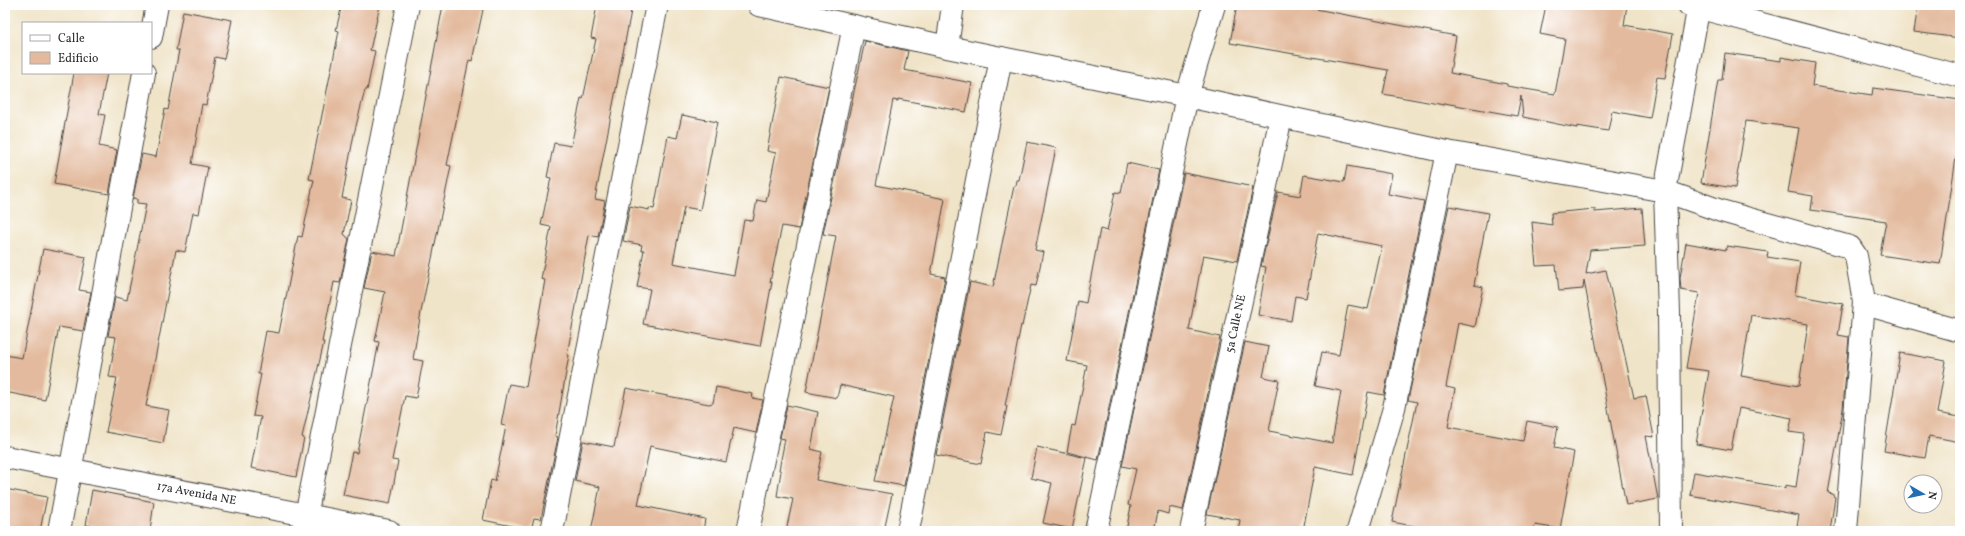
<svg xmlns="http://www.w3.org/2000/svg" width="1965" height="536" font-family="Vollkorn,serif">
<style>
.building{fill:#e3ba9d;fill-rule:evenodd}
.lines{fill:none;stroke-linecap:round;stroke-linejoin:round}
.street-casing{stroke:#494743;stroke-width:24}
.street{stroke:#fff;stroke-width:22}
.labels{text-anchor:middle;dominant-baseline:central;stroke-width:3.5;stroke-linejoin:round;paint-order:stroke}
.street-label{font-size:12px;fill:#2b2b2b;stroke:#fff}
</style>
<rect width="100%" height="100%" fill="#fff"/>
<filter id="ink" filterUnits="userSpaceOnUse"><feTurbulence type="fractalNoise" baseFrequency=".025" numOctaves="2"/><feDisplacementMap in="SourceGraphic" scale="8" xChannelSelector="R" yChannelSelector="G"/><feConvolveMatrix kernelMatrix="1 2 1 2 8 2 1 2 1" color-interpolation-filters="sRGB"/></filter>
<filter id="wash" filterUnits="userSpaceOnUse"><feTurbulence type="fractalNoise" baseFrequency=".012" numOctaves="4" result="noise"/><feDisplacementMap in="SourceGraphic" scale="16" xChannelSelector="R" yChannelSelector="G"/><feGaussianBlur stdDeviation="0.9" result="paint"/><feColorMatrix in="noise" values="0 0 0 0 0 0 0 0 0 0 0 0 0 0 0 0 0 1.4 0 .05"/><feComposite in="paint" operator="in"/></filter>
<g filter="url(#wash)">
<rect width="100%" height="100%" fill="#f0e4c8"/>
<g id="blocks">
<g class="building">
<polygon points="342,5 380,5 370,50 375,51 367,90 365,90 354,134 342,198 351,200 344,234 349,239 340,283 334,282 322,342 324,342 302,437 304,438 296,477 251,468 261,417 253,416 261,374 258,374 266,331 279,333 298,236 302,237 314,180 309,179 339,31 336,30"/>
<polygon points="443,5 484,5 472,61 469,60 447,165 451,166 421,312 413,359 423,361 416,398 405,396 392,460 398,461 390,504 343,495 352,452 357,453 379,342 375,341 385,292 364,288 372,251 396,256"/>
<polygon points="597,5 631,11 595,199 605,201 598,237 589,235 567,355 569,355 555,436 558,437 541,519 534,518 531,530 483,520 491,480 495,481 506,426 501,425 509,384 526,387 545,280 541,279 551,227 541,225 551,178 547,177 554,143 571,146 581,98 583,99 596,39 591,38"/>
<polygon points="1237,5 1295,5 1456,36 1450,73 1507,84 1507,86 1555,94 1565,39 1540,34 1546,5 1627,5 1624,25 1673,34 1665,78 1657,77 1650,118 1612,111 1608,131 1577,126 1577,128 1523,117 1521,96 1517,116 1444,103 1444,105 1383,94 1388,70 1230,43"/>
<polygon points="1918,5 1960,5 1960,38 1914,32"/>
<polygon points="183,11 232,20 224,59 215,57 206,105 202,104 192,164 208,167 199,214 193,213 185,252 176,250 146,406 169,410 163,443 106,432 117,378 109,377 116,337 108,336 115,297 127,300 146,204 137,203 137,199 133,198 142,154 156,157 165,109 168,110 179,50 176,50"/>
<polygon points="865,41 908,51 904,70 972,83 966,112 898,99 898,101 893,100 876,185 945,199 931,274 945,277 904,486 875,481 894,397 840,385 837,398 806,392 836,236 823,234"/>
<polygon points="1725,53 1781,61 1781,57 1815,63 1812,86 1872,95 1873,88 1960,100 1960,131 1940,264 1880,255 1886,221 1811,210 1813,196 1788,192 1799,128 1746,121 1735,188 1701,183 1718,80 1722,80"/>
<polygon points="74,73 107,73 99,114 105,115 99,146 117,150 109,194 54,184"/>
<polygon points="781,77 829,87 799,229 782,226 770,282 772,282 760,346 643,324 650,289 637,287 644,250 641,250 642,245 623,241 630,206 649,210 649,208 654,209 668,136 677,138 682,115 717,122 700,210 684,207 673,263 734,275 744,220 753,221 757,200 766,202 776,153 767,151"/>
<polygon points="1027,142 1056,148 1035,250 1043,252 1036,286 1031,285 1022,326 1021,325 1005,406 1007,406 1001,435 987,432 981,464 936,455 970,282 993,287 1014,186 1016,186 1017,180 1019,180"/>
<polygon points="1127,163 1159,170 1098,460 1067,452 1072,425 1075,426 1087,365 1067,361 1078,301 1086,303 1100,229 1107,231 1115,192 1121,193"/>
<polygon points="1347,166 1392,174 1388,194 1424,201 1384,395 1368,392 1353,475 1315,467 1303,531 1238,531 1240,520 1207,514 1245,342 1269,347 1263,377 1279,380 1269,431 1332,443 1341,391 1315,386 1322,352 1339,355 1348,305 1368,309 1382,246 1318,233 1306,298 1295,296 1291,321 1258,315 1266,267 1261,266 1278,192 1300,196 1304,175 1344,182"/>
<polygon points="1184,173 1253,187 1237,261 1203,255 1189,330 1220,337 1183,510 1169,507 1168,514 1158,511 1154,531 1126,531 1131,506 1128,505 1136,469 1122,466"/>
<polygon points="1449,206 1488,213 1474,285 1483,287 1475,327 1458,323 1446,387 1455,389 1448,427 1523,441 1527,421 1558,427 1554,448 1574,452 1560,529 1535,525 1533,531 1439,531 1392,522 1417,402 1408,400"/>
<polygon points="1642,208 1645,246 1590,250 1586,274 1606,270 1634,398 1646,396 1654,437 1646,436 1658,499 1626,505 1584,280 1583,289 1559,291 1556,265 1536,266 1532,222 1552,225 1551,213 1595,209 1595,212"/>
<path d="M1686,243L1726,250L1727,246L1768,252L1767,257L1800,262L1795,295L1843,304L1838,335L1849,337L1843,409L1828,493L1833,494V496L1835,497L1830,531H1796L1799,515L1690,495L1694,472L1785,488V485L1796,487L1804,434L1789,432L1792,418L1739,408L1731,450L1696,444L1709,371L1686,368L1699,293L1681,290L1680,278ZM1751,315L1808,324L1799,386L1741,376Z"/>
<polygon points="43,249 86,257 79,290 91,292 83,331 59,327 45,400 5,392 5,355 22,358"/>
<polygon points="1900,353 1946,361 1937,413 1960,417 1960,442 1929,436 1925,458 1884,451"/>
<polygon points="716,387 753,394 752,398 763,400 756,433 734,428 726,462 650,446 638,505 705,519 703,531 591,531 600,487 575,481 583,441 614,447 626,388 709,404 713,403"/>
<polygon points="787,405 818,412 811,449 822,452 816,480 892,494 884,531 786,531 793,499 777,496 781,471 779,470 785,439 780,438"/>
<polygon points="1037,447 1087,458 1072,529 1043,523 1052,483 1031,478"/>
<polygon points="5,489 47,497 40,531 5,531"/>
<polygon points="92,490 154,502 150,531 121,531 86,525"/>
</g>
</g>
</g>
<g filter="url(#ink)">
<use href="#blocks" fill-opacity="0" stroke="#494743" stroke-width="1"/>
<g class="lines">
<defs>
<g id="street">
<polyline points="759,5 947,47 1187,96 1096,531"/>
<polyline points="1214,5 1187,96 1447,152 1665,191 1721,211 1850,247 1856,256 1864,302 1872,306 1960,331"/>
<polyline points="1689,5 1960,76"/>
<polyline points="151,37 157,5"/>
<polyline points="947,47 953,5"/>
<path id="s1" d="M5,457L389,531"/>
<polyline points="59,531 144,73"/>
<polyline points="303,531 408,5"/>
<polyline points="552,531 657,5"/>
<polyline points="748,531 854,26"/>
<polyline points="908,531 1001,58"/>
<path id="s2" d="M1191,531L1281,117"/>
<polyline points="1358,531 1394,408 1447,152"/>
<polyline points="1671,531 1669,312 1665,191 1699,5"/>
<polyline points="1846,531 1864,302"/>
</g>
</defs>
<use href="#street" class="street-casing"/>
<use href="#street" class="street"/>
</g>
</g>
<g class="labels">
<g class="street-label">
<text stroke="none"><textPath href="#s2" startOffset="212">5a Calle NE</textPath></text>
<text stroke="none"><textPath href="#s1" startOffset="195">17a Avenida NE</textPath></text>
</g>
</g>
<rect width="1965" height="536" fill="none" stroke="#fff" stroke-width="20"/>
<rect x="22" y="22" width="130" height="52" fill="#ffffff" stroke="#aaaaaa"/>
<rect x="30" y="35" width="20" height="6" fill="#ffffff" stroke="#aaaaaa"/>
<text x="58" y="42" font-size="12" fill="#2b2b2b">Calle</text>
<rect x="30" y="52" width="20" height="12" fill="#e3ba9d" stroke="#aaaaaa"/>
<text x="58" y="62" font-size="12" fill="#2b2b2b">Edificio</text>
<g transform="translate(1923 494) rotate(99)"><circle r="19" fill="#ffffff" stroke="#aaaaaa"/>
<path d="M0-3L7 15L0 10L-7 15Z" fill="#1f6fb2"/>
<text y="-6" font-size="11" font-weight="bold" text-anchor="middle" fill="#2b2b2b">N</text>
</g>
</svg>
